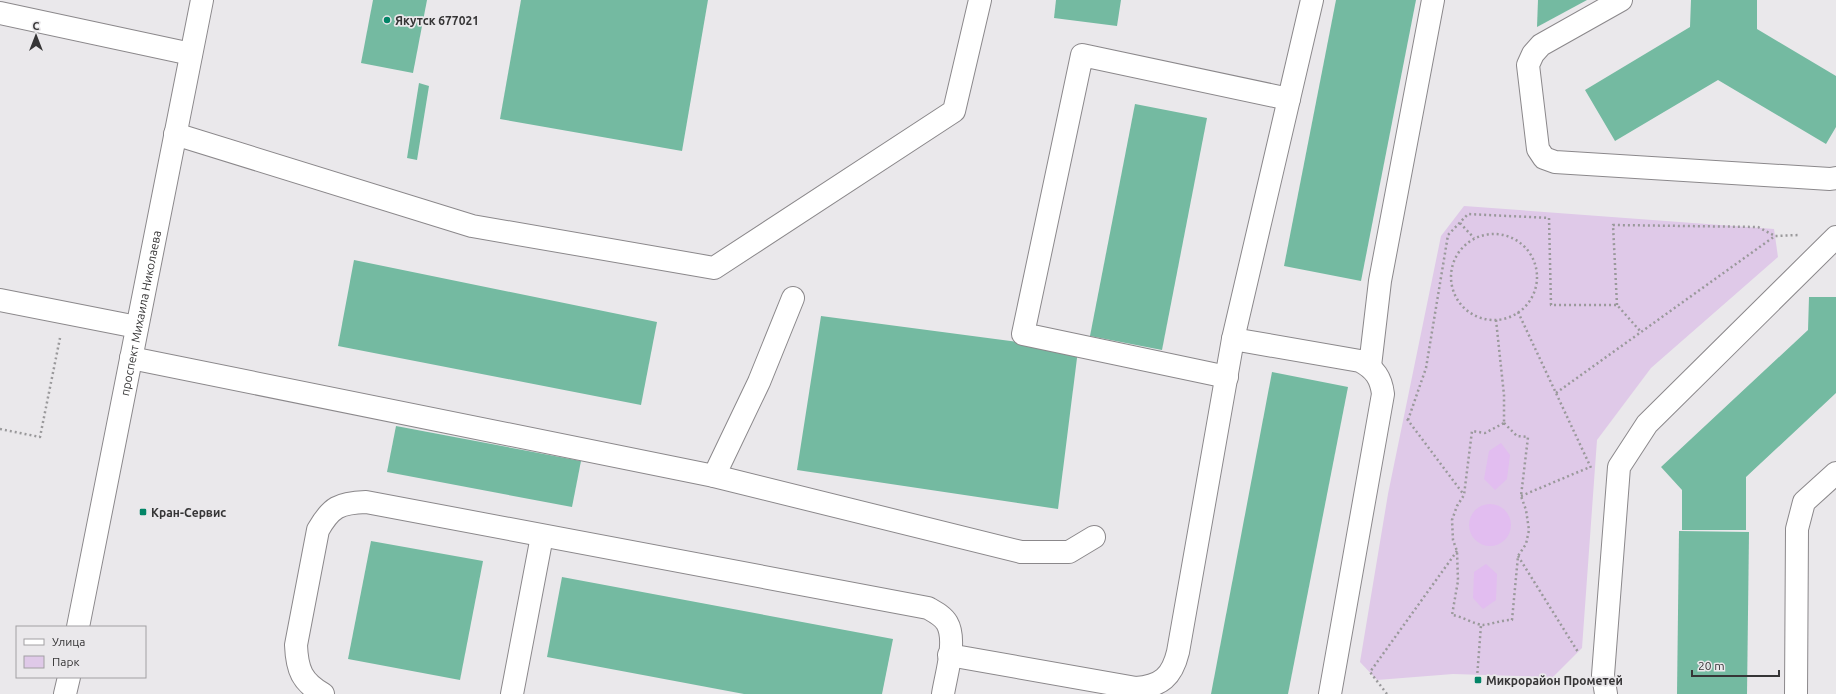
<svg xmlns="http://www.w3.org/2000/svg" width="1836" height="694" font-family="Ubuntu,sans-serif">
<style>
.green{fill:#dfc9e8}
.water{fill:#e2bdf0}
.building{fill:#74baa1}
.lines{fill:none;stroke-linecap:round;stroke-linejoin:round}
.minor-casing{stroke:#8b888b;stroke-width:24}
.major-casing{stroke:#8b888b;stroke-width:24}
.path{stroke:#9a999b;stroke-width:2.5;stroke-dasharray:2 3;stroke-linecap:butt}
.minor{stroke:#fff;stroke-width:22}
.major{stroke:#fff;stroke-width:22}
.poi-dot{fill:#038567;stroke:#eae8eb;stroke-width:1.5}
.labels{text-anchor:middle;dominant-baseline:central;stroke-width:3.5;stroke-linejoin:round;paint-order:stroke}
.poi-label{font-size:12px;font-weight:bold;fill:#363536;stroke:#eae8eb;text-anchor:start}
.street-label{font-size:12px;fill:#363536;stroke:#eae8eb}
</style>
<rect width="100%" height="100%" fill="#eae8eb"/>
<polygon class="green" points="1464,206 1774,229 1778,257 1651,368 1597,440 1582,648 1553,677 1453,674 1377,680 1360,662 1388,494 1441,236"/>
<g class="water">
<polygon points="1501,443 1510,455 1507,479 1495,490 1484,479 1489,451"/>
<circle cx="1490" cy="525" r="21"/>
<polygon points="1486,564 1497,574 1496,600 1483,609 1473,598 1474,572"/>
</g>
<g class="building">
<polygon points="373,0 427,0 413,73 361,63"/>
<polygon points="521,0 708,0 682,151 500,119"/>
<polygon points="1056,0 1121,0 1117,26 1054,18"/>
<polygon points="1336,0 1416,0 1361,281 1284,266"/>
<polygon points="1538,0 1587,0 1537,27"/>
<polygon points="1691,0 1757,0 1757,29 1836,76 1836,127 1826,144 1718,80 1615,141 1585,90 1690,27"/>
<polygon points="419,83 429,86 417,160 407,158"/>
<polygon points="1135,104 1207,118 1162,350 1090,336"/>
<polygon points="354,260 657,322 641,405 338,346"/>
<polygon points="1809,297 1836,297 1836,393 1746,477 1746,530 1682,530 1682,490 1661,467 1808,330"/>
<polygon points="821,316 1078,350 1058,509 797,470"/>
<polygon points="1272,372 1348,387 1288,694 1211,694"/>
<polygon points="396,426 581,461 572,507 387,472"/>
<polygon points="1679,531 1749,532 1747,694 1677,694"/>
<polygon points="371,541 483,561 460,680 348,659"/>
<polygon points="562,577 893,639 882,694 744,694 547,657"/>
</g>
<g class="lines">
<defs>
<g id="minor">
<polyline points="1621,0 1541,45 1533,54 1528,65 1538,149 1544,158 1555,162 1830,179 1836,178"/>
<polyline points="0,13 191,54"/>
<polyline points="175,134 472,226 714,268 954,111 980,0"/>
<polyline points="0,300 137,327"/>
<polyline points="1233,339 1312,0"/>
<polyline points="131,358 714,476 1021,552 1069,552 1094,537"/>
<polyline points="1370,366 1380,281 1433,0"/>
<polyline points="1227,377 1023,334 1082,55 1289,99"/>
<polyline points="714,476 759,382 793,298"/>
<path d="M949,655L1136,688C1161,686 1172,677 1178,652L1233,339L1360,361C1375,369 1381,378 1383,394L1330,694"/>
<path d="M323,694C302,682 297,670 296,645L318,530C331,507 339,503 366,502L928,608C935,612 943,616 947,623C957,640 946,675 943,694"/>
<polyline points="512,694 542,536"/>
<polyline points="1606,694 1603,675 1619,467 1647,424 1836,237"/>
<polyline points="1796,694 1797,529 1804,502 1836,473"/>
</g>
<g id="major">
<path id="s1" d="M78,627L202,0"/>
<polyline points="65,694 69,677"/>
</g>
</defs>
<use href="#minor" class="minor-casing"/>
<use href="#major" class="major-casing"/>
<g class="path">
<polyline points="1460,223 1474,238"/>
<circle cx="1494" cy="277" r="43"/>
<polyline points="1617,305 1613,225 1758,227 1775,236"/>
<polyline points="1518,312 1592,470"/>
<polyline points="1496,320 1504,395 1504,423"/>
<polyline points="1556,393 1775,236 1799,235"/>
<polyline points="1407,419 1464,495"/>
<polyline points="1408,420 1426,368 1448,235 1468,214 1549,218 1551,305 1617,305 1641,332"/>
<path d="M1504,423L1517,436L1528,437L1521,496L1526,510L1529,530L1526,544L1518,556L1512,620C1501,620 1493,624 1483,625C1476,625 1461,616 1452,615L1458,581L1457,551L1453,540L1452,520L1457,506L1464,495L1472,431L1485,433Z"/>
<polyline points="0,429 40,437 60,338"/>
<polyline points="1521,496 1590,467"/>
<polyline points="1518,556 1578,652"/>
<polyline points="1477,678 1481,625"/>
<polyline points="1387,694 1370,672 1457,551"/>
</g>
<use href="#minor" class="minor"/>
<use href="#major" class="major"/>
</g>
<g class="poi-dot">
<circle cx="387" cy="20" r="4"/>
<rect x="139" y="508" width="8" height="8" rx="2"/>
<rect x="1474" y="676" width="8" height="8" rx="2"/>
</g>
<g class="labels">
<g class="poi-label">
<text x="395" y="20">Якутск 677021</text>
<text x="151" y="512">Кран-Сервис</text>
<text x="1486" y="680">Микрорайон Прометей</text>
</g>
<g class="street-label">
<text stroke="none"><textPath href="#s1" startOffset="320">проспект Михаила Николаева</textPath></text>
</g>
</g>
<rect x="16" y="626" width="130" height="52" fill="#eae8eb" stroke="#a2a0a3"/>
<rect x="24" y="639" width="20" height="6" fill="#ffffff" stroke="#a2a0a3"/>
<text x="52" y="646" font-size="12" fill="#363536">Улица</text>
<rect x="24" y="656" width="20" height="12" fill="#dfc9e8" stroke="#a2a0a3"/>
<text x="52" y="666" font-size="12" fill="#363536">Парк</text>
<g transform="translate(36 36)" stroke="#eae8eb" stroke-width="3" paint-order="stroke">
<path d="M0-3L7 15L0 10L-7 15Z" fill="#363536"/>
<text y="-6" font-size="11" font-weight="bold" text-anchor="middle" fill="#363536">С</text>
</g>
<path d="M1692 670v6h87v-6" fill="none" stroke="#363536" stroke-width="2"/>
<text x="1698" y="670" font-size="12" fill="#363536" stroke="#eae8eb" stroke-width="3" paint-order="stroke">20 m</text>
</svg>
